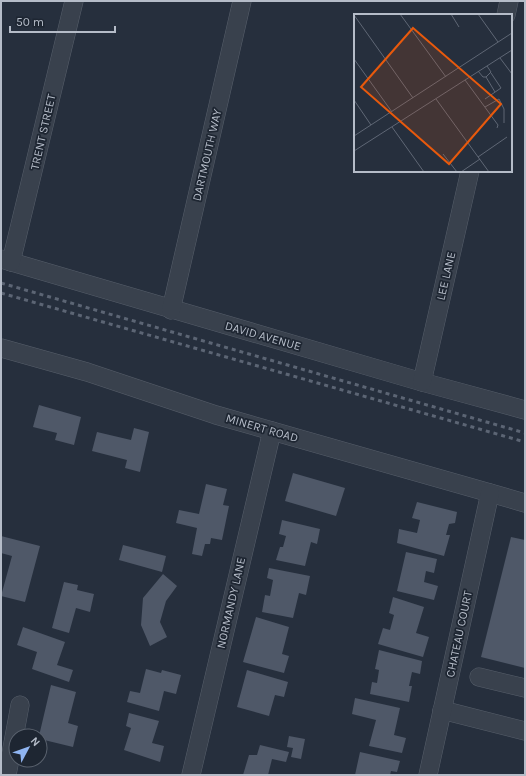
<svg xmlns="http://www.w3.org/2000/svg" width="526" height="776" font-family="Karla,sans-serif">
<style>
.building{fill:#4f5868}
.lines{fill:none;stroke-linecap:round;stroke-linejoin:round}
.minor-casing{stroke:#575f6b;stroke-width:19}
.minor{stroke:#39414d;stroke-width:18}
.rail{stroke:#5c6574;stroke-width:3;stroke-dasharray:4 4;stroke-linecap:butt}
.labels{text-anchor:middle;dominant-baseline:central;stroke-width:3.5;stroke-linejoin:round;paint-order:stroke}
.street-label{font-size:12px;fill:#b5bcc8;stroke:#1e2632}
.inset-road{fill:none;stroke:#5f6775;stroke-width:1}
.view{fill:#e8590c;fill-opacity:0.15;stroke:#e8590c;stroke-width:2}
.inset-edge{fill:none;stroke:#b5bcc8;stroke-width:2}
</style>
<rect width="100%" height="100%" fill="#262f3d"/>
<g class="building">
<polygon points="39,405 81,417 74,445 55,440 57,433 33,427"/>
<polygon points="134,428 149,432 140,472 125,468 127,460 92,451 97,432 131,440"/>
<polygon points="293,473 345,488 336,516 285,501"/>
<polygon points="206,484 227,489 223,505 229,506 222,540 211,538 210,544 205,544 202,556 192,554 197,528 176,523 179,510 199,514"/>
<polygon points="417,502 457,512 455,523 449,524 446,535 450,535 444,556 397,543 399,529 417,533 420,520 412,518"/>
<polygon points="282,520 320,529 317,544 311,542 305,566 276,560 280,547 283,547 286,536 279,534"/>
<polygon points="1,536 40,546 25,602 1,596 12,556 1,553"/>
<polygon points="511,537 525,540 525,668 481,657"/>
<polygon points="123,545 166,556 162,572 119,560"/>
<polygon points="406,552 437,559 434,573 426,571 424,582 438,586 434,600 397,591"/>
<polygon points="269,568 310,576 306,595 299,593 293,618 262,612 265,595 270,596 273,580 267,578"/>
<polygon points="163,574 177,586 166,601 160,622 167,637 150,646 141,625 143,598"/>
<polygon points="64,582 78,585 77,590 94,594 90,612 76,608 69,633 52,628"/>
<polygon points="393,597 424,607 416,633 429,637 423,657 378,644 383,628 390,630 394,615 389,613"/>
<polygon points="256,617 289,627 282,654 289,656 284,673 243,662"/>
<polygon points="23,627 65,642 57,665 73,670 69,682 32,669 37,652 17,645"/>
<polygon points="379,650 422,661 420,674 412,672 409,686 412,686 409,702 370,694 372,682 377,683 379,670 375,669"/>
<polygon points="146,669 161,673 162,670 181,675 176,694 164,691 159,711 127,702 130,691 140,693"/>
<polygon points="247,670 288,682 284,697 275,695 269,716 237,707"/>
<polygon points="51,685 76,692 68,723 78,726 73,747 40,739 40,736 39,736"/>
<polygon points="355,698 400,708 394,735 406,738 402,753 369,746 376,720 352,714"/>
<polygon points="129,713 159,721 152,743 164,746 160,762 124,750 131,728 126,726"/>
<polygon points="289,736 305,739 301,759 291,757 293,748 287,747"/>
<polygon points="260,745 289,752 286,762 272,759 268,775 243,775 249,755 257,755"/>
<polygon points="360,752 400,761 397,772 391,771 390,775 355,775"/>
</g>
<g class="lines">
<defs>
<g id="minor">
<polyline points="506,15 509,1"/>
<polyline points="1,259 422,382 525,410"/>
<polyline points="11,262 74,1"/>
<polyline points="171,310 242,1"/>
<polyline points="1,348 87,372 216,415 525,503"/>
<polyline points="422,382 470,171"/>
<polyline points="479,677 525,688"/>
<polyline points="442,710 525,731"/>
<polyline points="7,775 20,705"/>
<polyline points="191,775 272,431"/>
<polyline points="428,775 490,493"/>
</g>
</defs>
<use href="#minor" class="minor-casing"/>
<use href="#minor" class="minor"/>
<g class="rail">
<polyline points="1,283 525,433"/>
<polyline points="1,293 525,442"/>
</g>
</g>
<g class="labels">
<g class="street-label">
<text transform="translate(43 132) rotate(-77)">TRENT STREET</text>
<text transform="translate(207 155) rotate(-77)">DARTMOUTH WAY</text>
<text transform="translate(446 276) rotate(-77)">LEE LANE</text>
<text transform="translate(263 336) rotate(16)">DAVID AVENUE</text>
<text transform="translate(262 428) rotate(16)">MINERT ROAD</text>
<text transform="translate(231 603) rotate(-77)">NORMANDY LANE</text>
<text transform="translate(459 634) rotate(-78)">CHATEAU COURT</text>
</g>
</g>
<g transform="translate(354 14)">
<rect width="158" height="158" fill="#262f3d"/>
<path class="inset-road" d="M46,0L92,63M97,0L105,13M124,0L144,28M0,1L59,84M146,44L158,60M0,45L38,98M124,57L129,63H132L137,58L133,52M132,63L141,78M111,66L144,111L143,114M82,85L135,158M131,85L147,74L137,59M0,86L17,111M131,93L145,85L150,95V109M38,113L70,158M0,122L158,19M0,137L158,36M89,140L103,158M124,143L153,123M107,158L126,145"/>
<path class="view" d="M59,14L147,90L95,150L7,73Z"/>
<rect width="158" height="158" class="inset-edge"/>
</g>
<rect width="526" height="776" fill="none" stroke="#b5bcc8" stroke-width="4"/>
<g transform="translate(28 748) rotate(49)"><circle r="19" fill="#1e2632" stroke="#5a626e"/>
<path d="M0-3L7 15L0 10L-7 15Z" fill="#90b5f2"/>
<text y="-6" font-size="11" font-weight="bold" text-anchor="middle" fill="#b5bcc8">N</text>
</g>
<path d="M10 26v6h105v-6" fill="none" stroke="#b5bcc8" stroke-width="2"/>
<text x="16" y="26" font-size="12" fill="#b5bcc8" stroke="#1e2632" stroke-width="3" paint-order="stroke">50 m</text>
</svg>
